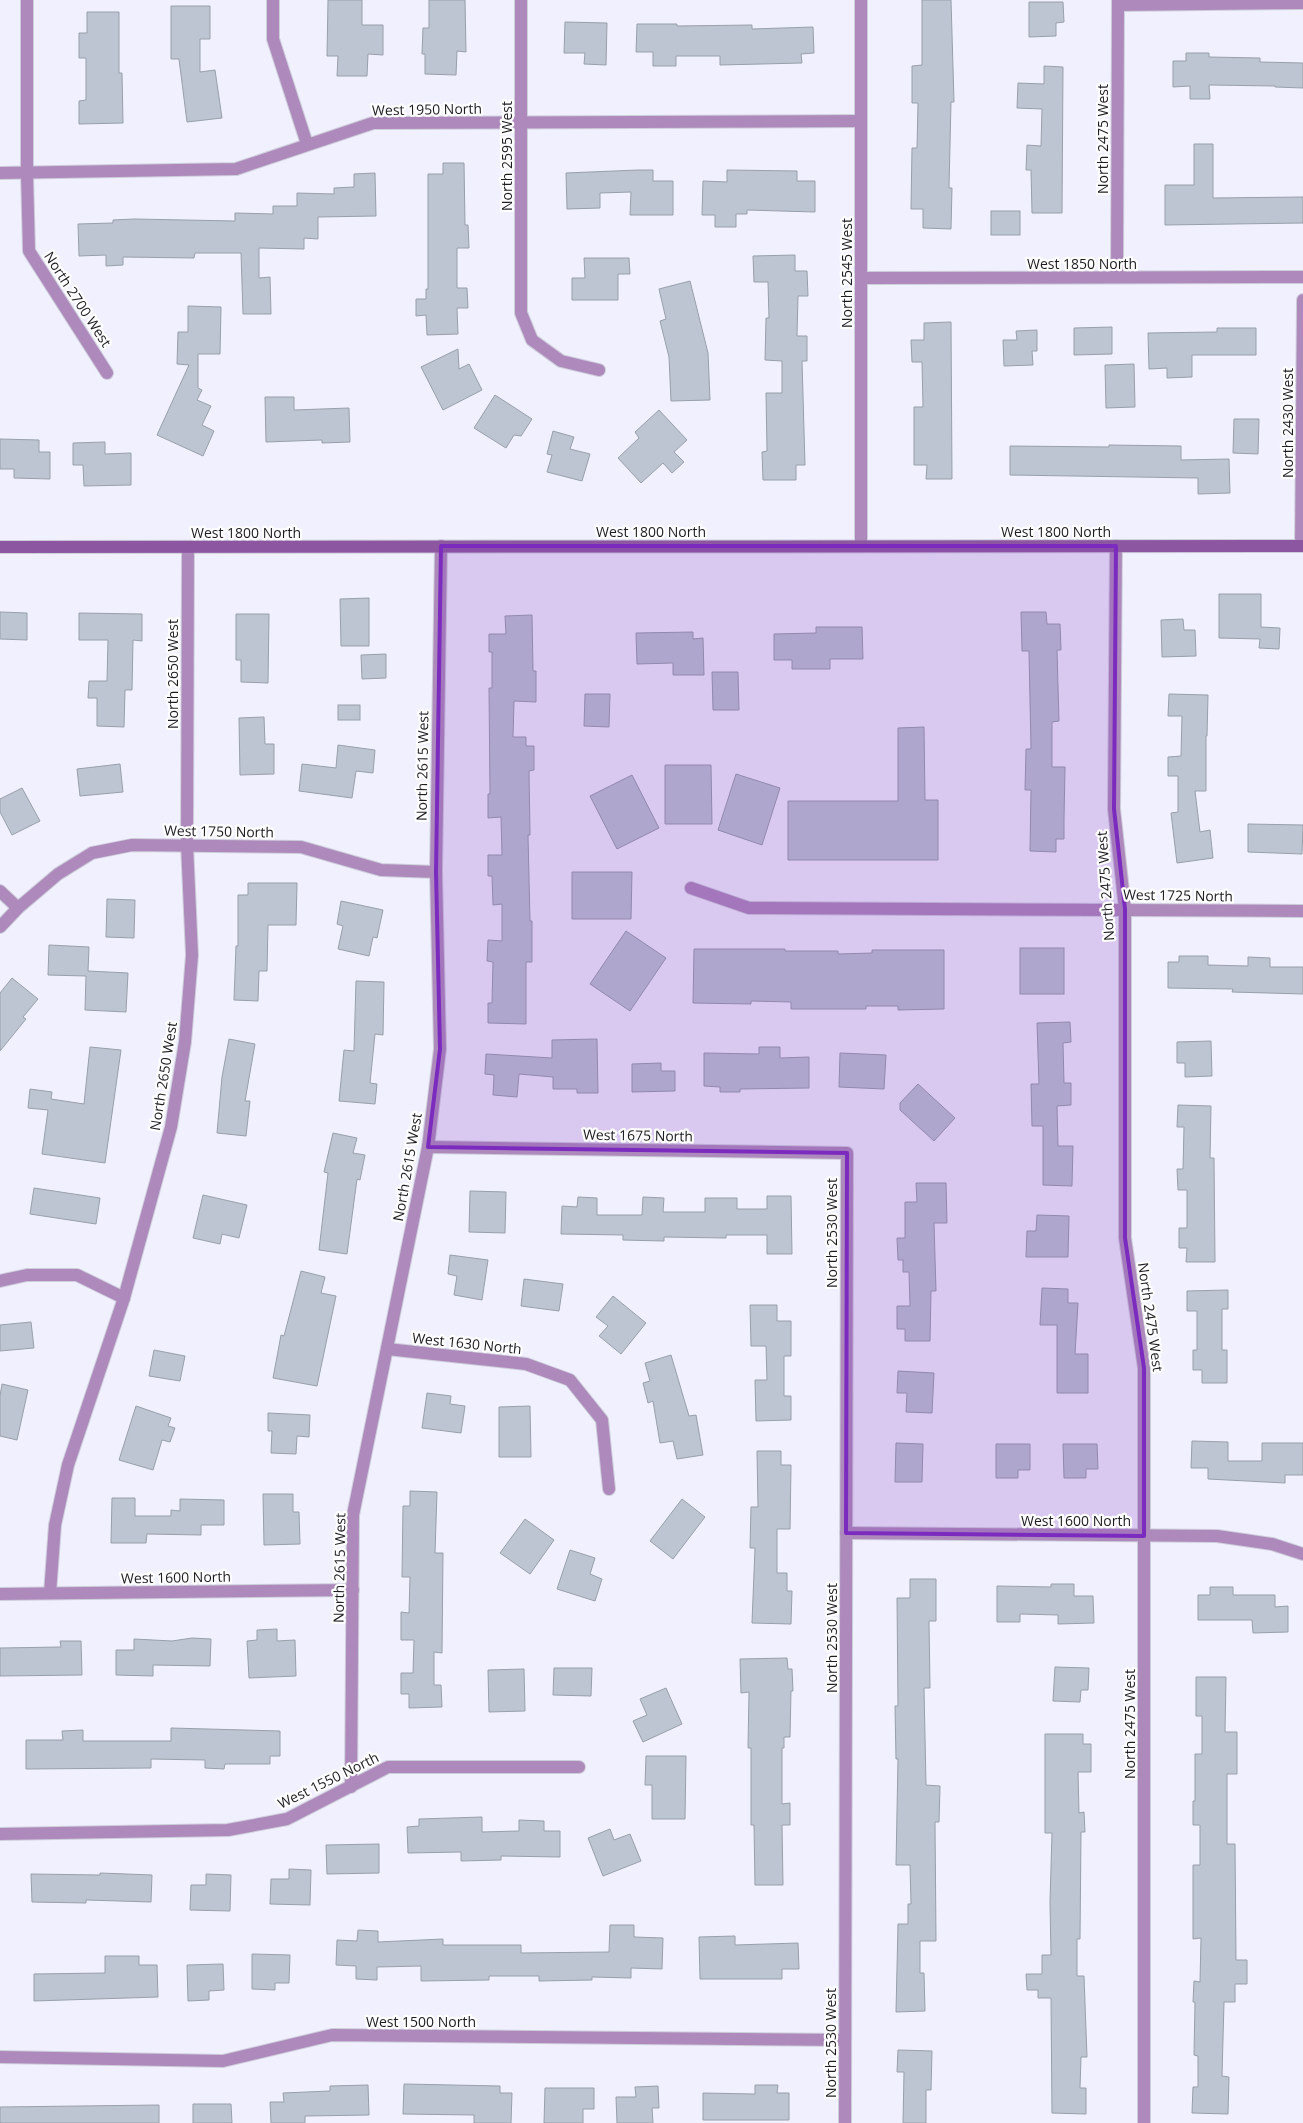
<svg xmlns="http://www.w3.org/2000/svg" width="1303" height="2123" font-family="'Open Sans',sans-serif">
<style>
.building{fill:#bcc5d1;stroke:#98a0ab}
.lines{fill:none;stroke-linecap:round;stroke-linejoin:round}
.minor-casing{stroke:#cecedb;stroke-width:14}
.secondary-casing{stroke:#cecedb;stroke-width:14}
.minor{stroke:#ae8abc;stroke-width:12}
.secondary{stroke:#8c57a0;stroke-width:12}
.marked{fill:#7b2cbf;fill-opacity:0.2;stroke:#7b2cbf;stroke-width:4;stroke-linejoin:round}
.labels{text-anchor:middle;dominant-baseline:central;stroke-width:4.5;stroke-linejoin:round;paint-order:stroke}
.street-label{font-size:14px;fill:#1c1c21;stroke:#fefefe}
</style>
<rect width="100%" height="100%" fill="#f0f0fe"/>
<g class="building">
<polygon points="328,0 362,0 362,25 383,25 383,55 368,54 367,76 337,76 338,56 327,56"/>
<polygon points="429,0 465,0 466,52 457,51 456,75 425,74 425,54 422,54 423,28 429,28"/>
<polygon points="922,0 951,0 954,102 951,102 949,188 952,188 951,229 923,228 923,209 911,209 912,148 917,148 918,103 912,103 912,66 922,65"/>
<polygon points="1029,2 1063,2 1064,22 1056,23 1056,36 1029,37"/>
<polygon points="171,6 210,6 210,39 200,39 200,72 215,70 222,118 187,122 179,59 171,59"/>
<polygon points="87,12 119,12 119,73 122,73 123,123 79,124 79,101 86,100 86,58 79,58 79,33 87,33"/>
<polygon points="565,22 607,23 606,65 584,64 585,53 564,53"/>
<polygon points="637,24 677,24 677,26 752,25 752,29 813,27 814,53 801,54 802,63 720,65 720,56 676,56 676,66 653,66 653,52 636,52"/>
<polygon points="1186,53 1209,53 1209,57 1260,58 1260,62 1303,63 1303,88 1275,87 1275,86 1209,85 1210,99 1190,99 1190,86 1173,87 1173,61 1186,61"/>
<polygon points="1044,66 1063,67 1062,213 1032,213 1031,170 1026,170 1027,145 1041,146 1042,109 1017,108 1018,83 1044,84"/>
<polygon points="1194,144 1213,144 1213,198 1303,197 1303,223 1165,225 1165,185 1194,185"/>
<polygon points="443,163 464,163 465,225 468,225 469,248 457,248 457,288 467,288 468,308 457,308 458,334 427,335 426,315 416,316 416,299 426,299 426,289 428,289 428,174 443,174"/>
<polygon points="638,170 653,170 653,181 673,181 673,215 630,215 631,192 600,193 600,208 567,209 566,173"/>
<polygon points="727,170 797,171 797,181 815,181 815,212 747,210 747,214 736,214 736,227 715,227 715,215 702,215 703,181 727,182"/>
<polygon points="375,173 376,216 318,217 318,239 304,238 304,249 259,248 259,278 270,277 271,314 243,314 241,253 195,253 194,258 123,257 123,265 106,266 106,255 79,256 78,224 113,223 113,220 134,219 235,221 235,213 273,214 273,206 297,206 297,193 334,194 334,188 354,187 354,174"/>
<rect x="991" y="211" width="29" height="24"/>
<polygon points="795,255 795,271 807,271 808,296 798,296 797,336 807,336 807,361 802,361 805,465 796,465 796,480 763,480 762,452 767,451 766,393 782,393 782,361 765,360 766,318 769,318 768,282 754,282 753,256"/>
<polygon points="584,258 629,258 630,274 618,274 618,300 572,300 572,278 585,278"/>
<polygon points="690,281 708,353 710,400 671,401 669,357 660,321 666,319 659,289"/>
<polygon points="188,306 221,307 220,354 198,354 198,388 202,390 197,400 211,406 202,425 214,431 203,456 157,435 189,365 177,364 178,332 188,332"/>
<polygon points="951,322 952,479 926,479 927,465 914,465 914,407 923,407 922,362 912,362 911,340 924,340 924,323"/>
<polygon points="1112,327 1112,354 1074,355 1074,328"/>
<polygon points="1217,328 1256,328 1256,355 1192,355 1192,377 1167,378 1167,368 1149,369 1148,333 1217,332"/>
<polygon points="1037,330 1037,351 1032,351 1033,365 1004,366 1003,340 1017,340 1016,331"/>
<polygon points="458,349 459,369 469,364 482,390 443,410 421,367"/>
<polygon points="1134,364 1135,407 1106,408 1105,365"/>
<polygon points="495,395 532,419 521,436 514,435 506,448 474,428"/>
<polygon points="265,397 294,397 294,410 349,408 350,442 322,443 322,440 266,442"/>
<polygon points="659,410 687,440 674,452 684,462 672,473 663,463 641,483 618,458 639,438 635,432"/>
<polygon points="1234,419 1259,419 1258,454 1233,453"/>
<polygon points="553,431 574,437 570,449 590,454 582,481 547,472 552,455 547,454"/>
<polygon points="0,439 39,440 39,452 50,452 50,479 14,478 14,469 0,469"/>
<polygon points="105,442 105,454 131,453 131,485 84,486 83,465 73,465 73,443"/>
<polygon points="1109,445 1181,446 1181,460 1229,459 1230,493 1198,494 1198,478 1010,475 1010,446 1109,447"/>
<polygon points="1219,594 1261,594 1261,627 1280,628 1279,649 1259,648 1260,639 1219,638"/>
<polygon points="369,598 369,646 341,646 340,599"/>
<polygon points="0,612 27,613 27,640 0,639"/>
<polygon points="1021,612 1046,612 1047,624 1060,624 1061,650 1057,650 1059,721 1052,722 1052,767 1065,767 1064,819 1064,839 1056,839 1056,852 1030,851 1031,790 1025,790 1026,749 1031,749 1029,651 1022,651"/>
<polygon points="79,613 142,614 142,641 133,640 132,690 125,690 124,727 97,726 97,698 88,698 89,681 107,681 108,640 79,640"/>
<polygon points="236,614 269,614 268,683 241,682 241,660 236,660"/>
<polygon points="532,615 533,671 536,671 536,702 514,701 513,737 526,737 526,746 534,746 534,770 529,771 530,835 528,835 530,921 532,921 532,962 526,962 526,1024 488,1023 488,1003 492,1003 493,962 487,961 488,940 502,941 502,904 493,905 492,876 488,876 488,855 502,855 501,817 488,818 488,794 490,794 489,688 492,688 492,652 489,652 489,634 506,634 505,616"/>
<polygon points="1183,619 1184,630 1195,630 1196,656 1162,657 1161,620"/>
<polygon points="816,627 862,627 863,659 830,659 830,669 792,669 792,660 774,660 774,634 816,633"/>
<polygon points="693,632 693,639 703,638 704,675 673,675 673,663 637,664 636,633"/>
<polygon points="386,654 386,678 362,679 361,655"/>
<polygon points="712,672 738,672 739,710 713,710"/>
<polygon points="585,694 610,694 609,727 584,726"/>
<polygon points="1169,694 1208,695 1207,736 1206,736 1206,791 1195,791 1200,832 1210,830 1213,858 1177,863 1171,813 1178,812 1178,776 1168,776 1168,757 1181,756 1182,716 1168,716"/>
<rect x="338" y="705" width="22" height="15"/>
<polygon points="264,717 265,744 274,744 274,774 240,775 239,718"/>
<polygon points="924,727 925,800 938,800 938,860 788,860 788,801 898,801 898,728"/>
<polygon points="338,745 375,750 373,773 356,771 352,798 299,791 302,764 336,768"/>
<polygon points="120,764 123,792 80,796 77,769"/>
<polygon points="665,765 711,765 712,824 665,824"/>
<polygon points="736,774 780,788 762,845 718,830"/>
<polygon points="632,775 659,828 617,849 590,796"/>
<polygon points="22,788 40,821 12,835 0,812 0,799"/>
<polygon points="1248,824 1303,825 1302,854 1248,852"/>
<polygon points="572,872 632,872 631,919 572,919"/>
<polygon points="248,883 297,883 296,925 268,925 267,971 259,971 258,1001 234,1000 236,946 238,946 238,895 248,895"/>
<polygon points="107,899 135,900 134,938 106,937"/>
<polygon points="341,901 383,910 377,938 373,937 369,956 338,949 343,926 337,924"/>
<polygon points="626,931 666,958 630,1011 590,984"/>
<polygon points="49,945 89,947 88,971 128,973 126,1012 85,1010 86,976 48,975"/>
<rect x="1020" y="948" width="44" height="46"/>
<polygon points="694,949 785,949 785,951 838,951 838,954 872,953 872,950 944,950 944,1009 898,1010 898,1006 866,1006 866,1009 791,1009 791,1002 751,1001 751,1004 693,1003"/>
<polygon points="1179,956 1208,956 1208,965 1248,966 1248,957 1270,958 1270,967 1303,967 1303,994 1232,992 1233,989 1168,988 1168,962 1179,962"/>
<polygon points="12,978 38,999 23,1017 26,1019 0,1051 0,993"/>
<polygon points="356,981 384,982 383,1035 375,1034 370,1083 377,1084 375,1104 339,1101 344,1050 354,1051"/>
<polygon points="1070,1022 1071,1042 1063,1043 1064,1083 1071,1083 1071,1105 1057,1106 1058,1146 1073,1146 1072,1186 1043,1185 1043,1126 1032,1126 1031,1084 1039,1084 1037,1023"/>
<polygon points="229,1039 255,1044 245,1101 250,1101 246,1136 217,1133 222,1077"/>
<polygon points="597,1039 598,1093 577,1093 577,1089 553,1089 553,1077 519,1074 517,1097 493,1095 494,1075 485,1074 486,1054 552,1058 552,1040"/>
<polygon points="1211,1041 1212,1076 1185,1077 1185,1063 1177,1063 1177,1042"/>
<polygon points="90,1047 121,1050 105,1163 42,1154 48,1110 28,1108 30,1089 52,1092 51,1099 84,1104"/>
<polygon points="759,1047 780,1047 780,1058 809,1057 809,1088 740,1089 740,1092 720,1092 720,1087 704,1086 704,1053 759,1054"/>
<polygon points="840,1053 886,1055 884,1089 839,1087"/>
<polygon points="661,1063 661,1071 675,1071 675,1091 632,1092 632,1064"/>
<polygon points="918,1084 955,1118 934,1141 900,1110 900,1103"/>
<polygon points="1178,1105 1211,1106 1210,1158 1214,1158 1215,1262 1186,1262 1187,1248 1179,1248 1179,1228 1187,1228 1187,1190 1178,1190 1177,1169 1183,1169 1184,1127 1177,1127"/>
<polygon points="333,1133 357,1138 353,1153 365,1155 360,1180 357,1179 347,1254 319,1250 328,1173 324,1172"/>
<polygon points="916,1183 946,1183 947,1223 934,1223 936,1291 931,1291 930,1341 905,1341 905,1329 897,1329 897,1306 910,1306 909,1272 903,1272 903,1260 898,1260 897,1238 905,1238 905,1202 917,1202"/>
<polygon points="34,1188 100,1198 96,1224 30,1214"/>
<polygon points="470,1191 506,1192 505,1233 469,1232"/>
<polygon points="203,1195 247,1205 239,1238 222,1234 220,1244 193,1238"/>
<polygon points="767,1196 791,1196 792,1254 767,1254 767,1235 726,1235 726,1238 664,1237 664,1241 623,1240 623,1235 561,1234 562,1206 577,1207 578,1197 597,1198 597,1215 642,1215 643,1197 664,1198 663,1212 705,1212 705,1198 737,1198 737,1209 767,1209"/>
<polygon points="1037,1215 1069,1216 1068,1257 1026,1257 1027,1231 1036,1231"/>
<polygon points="450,1255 488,1260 482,1300 454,1295 457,1276 448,1274"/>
<polygon points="301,1271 325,1277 321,1293 336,1296 317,1386 273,1378 281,1335 284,1336"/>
<polygon points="524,1279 563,1284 559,1311 521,1306"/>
<polygon points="1042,1288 1068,1289 1068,1303 1078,1303 1075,1354 1088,1354 1088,1393 1057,1393 1057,1325 1040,1325"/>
<polygon points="1228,1290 1228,1309 1222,1309 1222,1350 1227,1350 1227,1383 1202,1383 1202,1370 1193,1370 1193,1350 1197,1350 1197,1311 1187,1311 1187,1291"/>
<polygon points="613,1296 646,1323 621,1354 599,1336 608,1326 596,1317"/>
<polygon points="750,1305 777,1305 777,1321 791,1321 791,1356 784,1356 784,1396 791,1396 791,1420 756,1421 755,1380 767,1380 766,1346 751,1346"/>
<polygon points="31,1322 34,1348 0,1351 0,1325"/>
<polygon points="154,1350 185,1356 180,1381 149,1376"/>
<polygon points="671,1355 689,1416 696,1415 703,1455 677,1459 673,1441 660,1443 653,1401 648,1403 643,1383 650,1381 645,1363"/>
<polygon points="898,1371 934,1373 932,1413 906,1412 907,1393 897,1393"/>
<polygon points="2,1384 28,1390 17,1440 0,1436 0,1396"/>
<polygon points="427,1393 451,1396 450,1404 465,1406 461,1433 422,1428"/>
<polygon points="136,1406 171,1418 168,1426 175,1428 170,1442 162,1440 153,1470 119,1460"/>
<polygon points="530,1406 531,1457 499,1457 499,1407"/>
<polygon points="268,1413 310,1415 309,1437 297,1436 296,1454 271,1453 272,1431 268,1431"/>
<polygon points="1192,1441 1228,1442 1228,1461 1262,1461 1262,1443 1303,1443 1303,1475 1285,1475 1285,1483 1208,1479 1208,1468 1191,1468"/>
<polygon points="896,1443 923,1444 922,1482 895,1482"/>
<polygon points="996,1444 1030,1444 1030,1470 1018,1470 1018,1478 996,1478"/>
<polygon points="1063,1444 1097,1444 1098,1469 1086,1469 1086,1478 1064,1478"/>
<polygon points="757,1451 781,1451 781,1465 791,1465 790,1529 777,1529 777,1573 787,1573 787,1591 792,1591 791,1624 752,1623 755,1548 750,1548 751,1507 758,1507"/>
<polygon points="410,1491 437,1492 435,1553 443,1553 442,1653 434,1652 434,1685 441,1685 442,1707 409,1708 409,1694 401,1694 401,1673 413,1673 414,1640 401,1640 401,1612 409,1613 410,1577 402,1577 403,1506 410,1506"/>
<polygon points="263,1494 293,1494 293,1512 299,1512 300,1544 264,1545"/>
<polygon points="112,1498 135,1498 135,1516 171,1516 171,1510 180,1511 180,1499 224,1500 224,1525 201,1525 201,1535 147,1534 146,1543 111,1543"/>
<polygon points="682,1499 705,1517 673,1559 650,1541"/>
<polygon points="525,1519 554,1540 530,1574 500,1553"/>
<polygon points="570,1550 595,1558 590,1574 602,1579 595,1601 557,1589"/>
<polygon points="910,1579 936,1579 936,1621 929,1621 930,1688 924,1688 926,1785 940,1786 939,1822 935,1822 936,1941 920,1941 920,1973 924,1973 925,2011 896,2012 898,1924 908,1924 908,1904 911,1904 910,1865 896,1865 898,1759 896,1759 895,1706 898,1706 897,1598 910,1598"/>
<polygon points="1051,1584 1074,1584 1074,1596 1093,1596 1094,1623 1058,1624 1058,1615 1020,1614 1020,1622 997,1622 997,1586 1051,1587"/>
<polygon points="1210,1587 1233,1587 1233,1595 1275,1595 1275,1607 1288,1606 1288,1632 1253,1633 1252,1620 1198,1620 1198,1595 1210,1595"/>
<polygon points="277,1629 277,1641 295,1640 296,1676 249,1678 247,1641 257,1640 257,1630"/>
<polygon points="192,1638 211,1639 210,1666 153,1665 153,1676 116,1675 116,1650 134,1650 134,1639 172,1641"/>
<polygon points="60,1641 81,1641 82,1675 0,1676 0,1648 61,1647"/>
<polygon points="787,1658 788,1669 792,1669 793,1691 791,1691 790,1737 784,1737 784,1748 782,1748 782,1804 790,1803 790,1825 782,1825 783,1885 755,1885 754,1825 751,1825 751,1748 748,1748 749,1692 741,1693 740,1659"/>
<polygon points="1055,1667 1089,1668 1088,1690 1081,1690 1080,1702 1053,1701"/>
<polygon points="554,1668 592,1668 591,1696 553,1695"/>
<polygon points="524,1669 525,1711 489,1712 488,1670"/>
<polygon points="1196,1677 1226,1677 1225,1732 1237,1732 1237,1774 1227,1774 1227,1844 1235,1844 1236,1960 1247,1960 1247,1984 1235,1984 1235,2002 1224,2002 1222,2076 1229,2077 1228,2114 1192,2113 1193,2087 1198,2087 1198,2056 1194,2055 1195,2002 1193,2002 1194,1981 1200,1982 1201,1938 1193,1939 1193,1865 1200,1865 1200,1825 1193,1825 1193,1801 1195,1801 1195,1754 1202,1754 1202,1716 1196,1716"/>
<polygon points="666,1688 682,1724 643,1742 633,1721 647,1715 640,1699"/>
<polygon points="171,1728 280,1731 280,1756 270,1756 270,1764 225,1764 224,1769 205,1768 205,1760 151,1759 151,1768 26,1769 26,1740 63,1740 62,1731 83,1730 83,1741 171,1741"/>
<polygon points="1045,1734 1083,1734 1083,1744 1091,1744 1091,1772 1078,1772 1079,1813 1084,1812 1085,1832 1081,1832 1080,1939 1077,1939 1077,1976 1084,1976 1087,2057 1081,2057 1080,2088 1086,2088 1086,2114 1052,2113 1051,1998 1038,1998 1038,1990 1027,1990 1026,1974 1042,1974 1042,1955 1051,1955 1050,1902 1052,1833 1045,1833"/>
<polygon points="646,1756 686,1756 685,1819 652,1819 652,1785 645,1785"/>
<polygon points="482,1817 482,1832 519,1831 519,1820 544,1821 544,1831 560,1831 560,1857 501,1856 501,1860 461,1861 461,1852 408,1853 407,1827 419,1826 419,1819"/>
<polygon points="610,1829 614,1840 630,1834 641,1861 603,1876 588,1838"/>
<polygon points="379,1844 379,1873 327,1874 326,1845"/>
<polygon points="289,1869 311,1870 310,1905 270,1904 271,1879 289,1879"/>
<polygon points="100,1873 152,1875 151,1902 86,1900 86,1903 32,1902 31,1874 100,1875"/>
<polygon points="206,1874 231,1875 230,1911 190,1910 191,1885 206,1885"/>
<polygon points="610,1925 634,1925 634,1937 663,1938 662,1969 631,1968 631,1978 592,1977 592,1980 539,1981 539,1976 489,1976 489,1980 421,1981 421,1966 377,1967 377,1980 356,1979 356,1966 336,1965 337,1940 357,1941 358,1930 378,1931 378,1942 443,1939 443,1945 521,1945 521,1953 609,1952"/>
<polygon points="735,1936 735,1945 798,1943 799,1969 782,1969 782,1979 700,1979 699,1937"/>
<polygon points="252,1954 290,1955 289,1983 275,1983 275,1990 252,1989"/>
<polygon points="105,1956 139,1956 139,1965 157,1965 158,1997 34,2001 34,1974 105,1973"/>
<polygon points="223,1964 224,1990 209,1991 209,2000 188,2001 187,1965"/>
<polygon points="898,2050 932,2051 931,2090 926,2090 926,2123 903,2123 904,2072 897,2072"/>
<polygon points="404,2084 500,2086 500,2093 512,2093 511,2123 474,2123 474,2115 403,2114"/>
<polygon points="368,2085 369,2115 305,2116 305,2123 271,2123 270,2102 284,2102 283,2093 330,2091 330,2086"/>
<polygon points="755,2085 778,2085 777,2093 789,2093 789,2120 703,2120 703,2093 755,2094"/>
<polygon points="658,2086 659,2108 652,2108 653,2123 617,2123 616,2097 636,2097 635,2087"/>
<polygon points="545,2088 594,2088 594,2109 583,2109 583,2123 544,2123"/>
<polygon points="193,2104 231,2104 232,2123 193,2123"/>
<polygon points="159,2105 159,2123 0,2123 0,2107"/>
</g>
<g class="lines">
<defs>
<g id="minor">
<polyline points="27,0 27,174 29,251 107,373"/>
<polyline points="273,0 273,39 307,144"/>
<polyline points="521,0 521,313 532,340 561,361 599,370"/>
<polyline points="861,0 861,546"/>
<polyline points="1118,5 1303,3"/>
<polyline points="0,173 236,169 373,123 861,121"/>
<polyline points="1117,277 1118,0"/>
<polyline points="861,278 1303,277"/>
<polyline points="1116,546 1114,809 1125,909 1125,1238 1144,1368 1144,2123"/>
<polyline points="1301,546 1303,300"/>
<polyline points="691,888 749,908 1303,911"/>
<polyline points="0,891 18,908"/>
<polyline points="0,927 18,908 58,874 92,853 132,845 301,847 381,870 436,872"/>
<polyline points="428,1147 847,1153 845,2123"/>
<polyline points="0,1281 27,1275 77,1275 124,1298"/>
<polyline points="387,1349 526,1364 570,1380 602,1420 609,1489"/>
<polyline points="846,1533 1217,1536 1272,1544 1303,1554"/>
<polyline points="50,1593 55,1525 68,1465 124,1298 171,1127 185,1042 192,955 187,845 188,547"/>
<polyline points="0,1594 353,1590"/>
<polyline points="351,1787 353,1515 428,1147 440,1049 436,872 441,546"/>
<polyline points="0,1834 228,1830 287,1819 388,1767 579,1767"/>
<polyline points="0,2057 223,2061 332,2035 845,2040"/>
</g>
<polyline id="secondary" points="0,547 1303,546"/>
</defs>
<use href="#minor" class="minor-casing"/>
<use href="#secondary" class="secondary-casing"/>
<use href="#minor" class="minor"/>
<use href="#secondary" class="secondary"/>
</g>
<path class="marked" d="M441,546H1116L1114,809L1125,909V1238L1144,1368V1536L846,1533L847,1153L428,1147L440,1049L436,872Z"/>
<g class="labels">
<g class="street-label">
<text transform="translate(427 109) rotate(-1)">West 1950 North</text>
<text transform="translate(1102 139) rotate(-90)">North 2475 West</text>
<text transform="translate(506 156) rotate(-90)">North 2595 West</text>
<text x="1082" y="263">West 1850 North</text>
<text transform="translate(846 273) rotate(-90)">North 2545 West</text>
<text transform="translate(78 299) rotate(57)">North 2700 West</text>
<text transform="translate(1287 423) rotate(-90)">North 2430 West</text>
<text x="651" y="531">West 1800 North</text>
<text x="1056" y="531">West 1800 North</text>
<text x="246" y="532">West 1800 North</text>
<text transform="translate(172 674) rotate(-90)">North 2650 West</text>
<text transform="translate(422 766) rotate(-89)">North 2615 West</text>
<text transform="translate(219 831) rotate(1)">West 1750 North</text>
<text transform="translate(1105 886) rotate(-94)">North 2475 West</text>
<text transform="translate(1178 895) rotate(1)">West 1725 North</text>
<text transform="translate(163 1076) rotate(-81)">North 2650 West</text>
<text transform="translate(638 1135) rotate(1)">West 1675 North</text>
<text transform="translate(407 1167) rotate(-80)">North 2615 West</text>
<text transform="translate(831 1233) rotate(-90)">North 2530 West</text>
<text transform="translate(1151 1317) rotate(82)">North 2475 West</text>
<text transform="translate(467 1343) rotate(6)">West 1630 North</text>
<text x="1076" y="1520">West 1600 North</text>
<text transform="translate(339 1568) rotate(-89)">North 2615 West</text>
<text transform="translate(176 1577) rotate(-1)">West 1600 North</text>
<text transform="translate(831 1638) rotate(-90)">North 2530 West</text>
<text transform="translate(1129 1724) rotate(-90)">North 2475 West</text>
<text transform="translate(328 1780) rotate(-26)">West 1550 North</text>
<text x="421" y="2021">West 1500 North</text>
<text transform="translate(830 2043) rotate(-90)">North 2530 West</text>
</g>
</g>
</svg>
